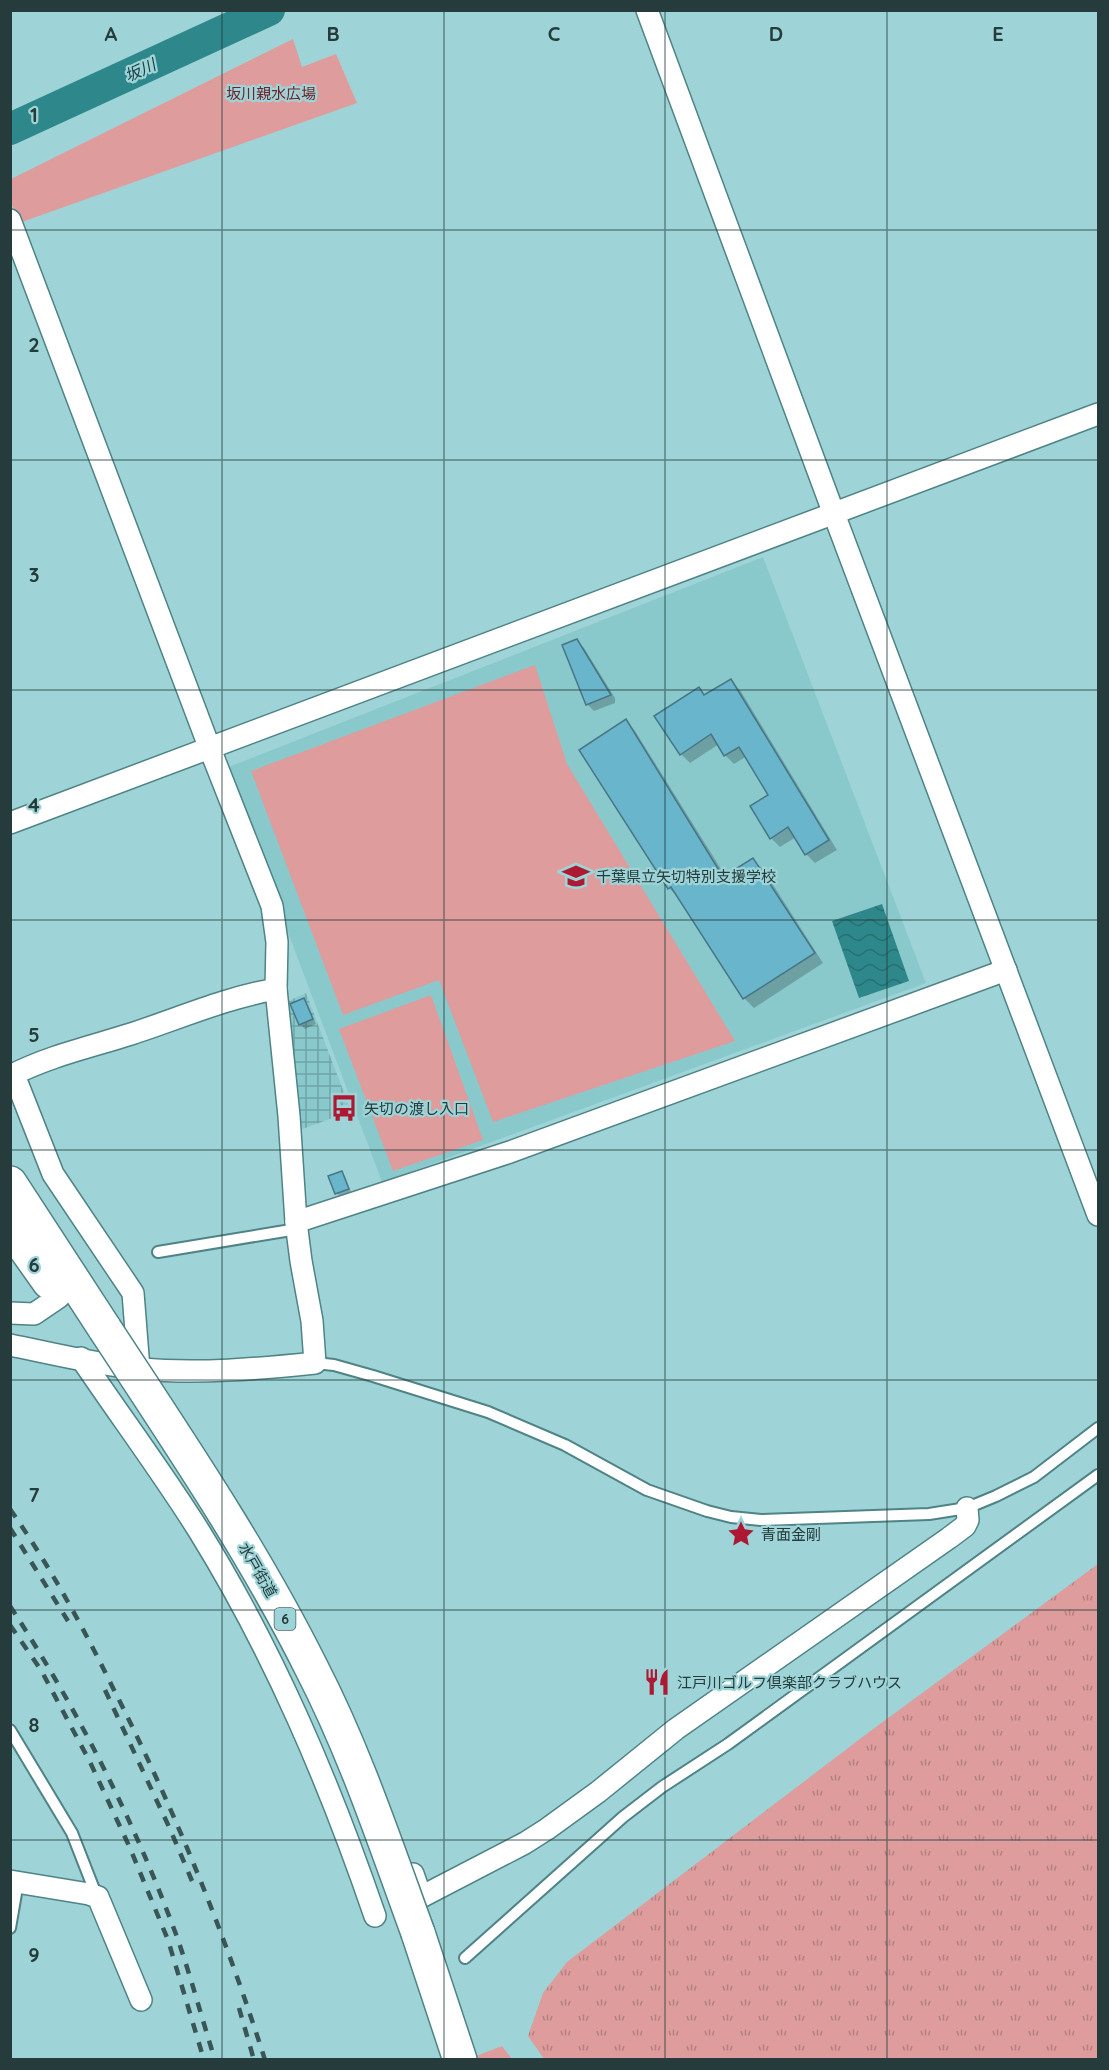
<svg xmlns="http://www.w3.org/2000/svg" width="1109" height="2070" font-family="Quicksand,'Noto Sans JP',sans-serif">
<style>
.built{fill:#89c9cc}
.industrial{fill:url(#industrial-grid)}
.grass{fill:url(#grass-tufts)}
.park{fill:#de9c9c}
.water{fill:url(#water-waves)}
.shadow{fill:#0003}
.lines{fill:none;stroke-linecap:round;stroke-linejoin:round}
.river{stroke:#2e878a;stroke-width:32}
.building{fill:#69b5cc;stroke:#477685;stroke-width:1.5}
.service-casing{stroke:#4f8385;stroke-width:14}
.minor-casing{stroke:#4f8385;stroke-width:24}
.trunk-casing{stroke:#4f8385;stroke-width:36}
.service{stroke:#fff;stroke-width:10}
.minor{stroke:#fff;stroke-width:21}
.trunk{stroke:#fff;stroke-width:33}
.rail{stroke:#395556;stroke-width:4.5;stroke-dasharray:10 10;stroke-linecap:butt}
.trunk-bridge-casing{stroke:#4f8385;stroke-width:36;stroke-linecap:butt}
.trunk-bridge{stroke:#fff;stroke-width:33}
.grid{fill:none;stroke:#253b3c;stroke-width:1.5;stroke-opacity:0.55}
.labels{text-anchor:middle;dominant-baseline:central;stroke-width:4.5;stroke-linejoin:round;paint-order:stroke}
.shield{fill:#9ed4d7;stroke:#49696a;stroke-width:1.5}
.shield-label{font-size:14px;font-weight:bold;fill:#253b3c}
.park-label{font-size:15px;fill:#712229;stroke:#9ed4d7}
.poi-label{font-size:15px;fill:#253b3c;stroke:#9ed4d7;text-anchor:start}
.street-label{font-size:15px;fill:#253b3c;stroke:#9ed4d7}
.water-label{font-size:16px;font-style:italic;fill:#194143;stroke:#9ed4d7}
.grid-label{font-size:20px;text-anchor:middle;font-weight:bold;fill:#253b3c;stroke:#9ed4d7;stroke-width:4.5;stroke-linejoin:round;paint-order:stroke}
</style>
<defs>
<pattern id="industrial-grid" width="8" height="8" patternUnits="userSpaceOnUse" patternTransform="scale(1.5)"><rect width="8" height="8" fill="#89c9cc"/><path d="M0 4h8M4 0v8" fill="none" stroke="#70a4a7"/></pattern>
<pattern id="grass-tufts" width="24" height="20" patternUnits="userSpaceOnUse" patternTransform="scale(1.5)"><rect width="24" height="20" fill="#de9c9c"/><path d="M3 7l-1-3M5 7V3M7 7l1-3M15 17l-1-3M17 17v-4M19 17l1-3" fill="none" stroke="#b48080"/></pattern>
<pattern id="water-waves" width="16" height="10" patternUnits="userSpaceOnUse" patternTransform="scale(1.5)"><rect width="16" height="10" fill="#2e878a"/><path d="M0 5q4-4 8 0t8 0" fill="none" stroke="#277072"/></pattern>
</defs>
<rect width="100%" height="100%" fill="#9ed4d7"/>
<polygon class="built" points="763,557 926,983 382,1182 226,768"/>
<polygon class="industrial" points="306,993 351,1111 300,1130 286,1002"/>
<g class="grass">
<polygon points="1098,1564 1098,2059 544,2059 528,2036 543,1993 567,1962 869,1732"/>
<polygon points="502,2046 512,2059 466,2060"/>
</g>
<g class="park">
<polygon points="293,39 302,67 336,54 357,103 19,223 11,202 11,179"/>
<polygon points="535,665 567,764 735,1041 493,1122 439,980 343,1015 251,771"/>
<polygon points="431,995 483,1140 393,1171 339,1029"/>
</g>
<polygon class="water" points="882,904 909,981 859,998 832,921"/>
<g class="shadow">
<polygon points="576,641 584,648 615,698 615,703 594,711 587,704"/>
<polygon points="731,681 740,690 837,850 815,863 806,854 796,837 780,847 771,838 770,795 747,756 734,764 725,755 719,744 690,763 681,754 699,688 706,696"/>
<polygon points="626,721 635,731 726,877 753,860 763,869 823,963 754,1008 744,998 679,898 669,888 581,750"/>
<polygon points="304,1000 308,1005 316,1024 305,1029 300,1024"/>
<polygon points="341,1172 345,1176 351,1192 340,1197 337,1193"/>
</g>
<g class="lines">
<polyline class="river" points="10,129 269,10"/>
</g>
<g class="building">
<polygon points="577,639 611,695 586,705 562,645"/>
<polygon points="731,679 829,840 805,855 788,827 770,839 750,806 768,795 739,747 724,756 711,734 680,755 654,716 699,687 704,695"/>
<polygon points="626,719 723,877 753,858 815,953 743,999 671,887 668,889 579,750"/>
<polygon points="304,998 313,1019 299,1025 290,1004"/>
<polygon points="342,1171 349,1189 335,1194 328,1176"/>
</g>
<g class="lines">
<defs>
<g id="service">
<polyline points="158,1252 297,1229"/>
<polyline points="315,1363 334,1365 373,1376 488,1412 565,1445 647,1490 707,1511 731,1517 761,1520 929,1514 967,1508 996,1496 1034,1477 1098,1428"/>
<polyline points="10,1730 72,1833 97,1897"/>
<polyline points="10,1928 18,1882"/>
<polyline points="465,1958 623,1817 662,1787 728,1744 1098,1475"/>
</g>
<g id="minor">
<polyline points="647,10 834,514 1098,1215"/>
<path d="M10,220L210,749L272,906L277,942L276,989L289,1116L296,1222L301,1261L312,1321L315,1363C258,1369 198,1374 141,1369C98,1365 54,1354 10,1345"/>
<polyline points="10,823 1098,414"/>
<path d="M10,1076C49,1056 90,1047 131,1034C180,1018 225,998 276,989"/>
<polyline points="18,1085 53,1174 133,1293 139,1369"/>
<polyline points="296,1222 510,1152 1006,970"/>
<polyline points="10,1313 34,1314 59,1297"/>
<path d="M81,1358C120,1416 162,1472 199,1531C274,1652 329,1782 375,1916"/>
<polyline points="413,1874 421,1897 525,1843 547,1829 598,1792 676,1729 949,1538 965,1526 968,1520 967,1508"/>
<polyline points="10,1881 89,1894 98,1897 141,2000"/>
</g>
<g id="trunk">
<polyline points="10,1183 105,1329"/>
<polyline points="10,1227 49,1282"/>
<polyline points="418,1933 460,2060"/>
</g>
</defs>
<use href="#service" class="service-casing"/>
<use href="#minor" class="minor-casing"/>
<use href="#trunk" class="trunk-casing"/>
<use href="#service" class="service"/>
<use href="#minor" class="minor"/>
<use href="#trunk" class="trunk"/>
<g class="rail">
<path d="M10,1509C49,1565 82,1625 112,1686C173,1806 224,1931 265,2060"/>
<polyline points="10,1528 68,1621"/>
<path d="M10,1606C78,1710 134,1820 177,1937C191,1977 202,2019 215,2060"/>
<polyline points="10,1625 41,1670 90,1762 130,1848 168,1940 204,2060"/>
<polyline points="105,1690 170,1829 192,1881"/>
<polyline points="239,2008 254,2060"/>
</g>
<defs>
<path id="trunk-bridge" d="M105,1329C177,1439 252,1549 311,1667C355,1752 385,1843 418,1933"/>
</defs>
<use href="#trunk-bridge" class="trunk-bridge-casing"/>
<use href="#trunk-bridge" class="trunk-bridge"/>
</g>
<path class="grid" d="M222,10V2060M444,10V2060M665,10V2060M887,10V2060M10,230H1098M10,460H1098M10,690H1098M10,920H1098M10,1150H1098M10,1380H1098M10,1610H1098M10,1840H1098"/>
<defs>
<symbol id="school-bare" viewBox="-9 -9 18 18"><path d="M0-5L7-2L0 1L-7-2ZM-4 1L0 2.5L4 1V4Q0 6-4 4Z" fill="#ad1933" stroke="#9ed4d7" stroke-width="2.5" paint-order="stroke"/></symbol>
<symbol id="bus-bare" viewBox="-9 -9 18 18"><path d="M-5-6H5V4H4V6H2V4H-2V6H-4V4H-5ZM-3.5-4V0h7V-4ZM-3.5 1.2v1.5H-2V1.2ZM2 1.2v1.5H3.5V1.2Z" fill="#ad1933" stroke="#9ed4d7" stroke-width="2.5" paint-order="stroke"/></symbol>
<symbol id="sight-bare" viewBox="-9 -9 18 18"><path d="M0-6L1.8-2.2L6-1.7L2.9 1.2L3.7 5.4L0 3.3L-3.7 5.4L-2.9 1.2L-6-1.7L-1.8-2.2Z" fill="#ad1933" stroke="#9ed4d7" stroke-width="2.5" paint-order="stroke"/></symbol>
<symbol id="restaurant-bare" viewBox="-9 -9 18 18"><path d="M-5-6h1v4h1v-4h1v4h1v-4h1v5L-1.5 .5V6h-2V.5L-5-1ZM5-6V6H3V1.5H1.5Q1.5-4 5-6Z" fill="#ad1933" stroke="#9ed4d7" stroke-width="2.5" paint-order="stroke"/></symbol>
</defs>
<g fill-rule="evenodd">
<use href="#school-bare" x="557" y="857" width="38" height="38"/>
<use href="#bus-bare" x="325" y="1089" width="38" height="38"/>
<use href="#sight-bare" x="722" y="1515" width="38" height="38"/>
<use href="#restaurant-bare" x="638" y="1663" width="38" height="38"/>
</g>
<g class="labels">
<rect class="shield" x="274.5" y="1608" width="21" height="22" rx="4.5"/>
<g class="shield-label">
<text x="285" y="1619">6</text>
</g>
<g class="park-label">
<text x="271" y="93">坂川親水広場</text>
</g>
<g class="poi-label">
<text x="596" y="876">千葉県立矢切特別支援学校</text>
<text x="364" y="1108">矢切の渡し入口</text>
<text x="761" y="1534">青面金剛</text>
<text x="677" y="1682">江戸川ゴルフ倶楽部クラブハウス</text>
</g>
<g class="street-label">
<text transform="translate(258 1570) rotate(60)">水戸街道</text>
</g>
<g class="water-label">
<text transform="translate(140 70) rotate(-25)">坂川</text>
</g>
</g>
<g class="grid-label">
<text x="111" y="41">A</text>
<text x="333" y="41">B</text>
<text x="554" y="41">C</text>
<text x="776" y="41">D</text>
<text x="998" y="41">E</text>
<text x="34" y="122">1</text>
<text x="34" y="352">2</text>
<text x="34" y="582">3</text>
<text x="34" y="812">4</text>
<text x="34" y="1042">5</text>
<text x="34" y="1272">6</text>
<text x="34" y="1502">7</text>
<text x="34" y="1732">8</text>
<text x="34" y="1962">9</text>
</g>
<rect width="1109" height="2070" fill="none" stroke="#253b3c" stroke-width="24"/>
</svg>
